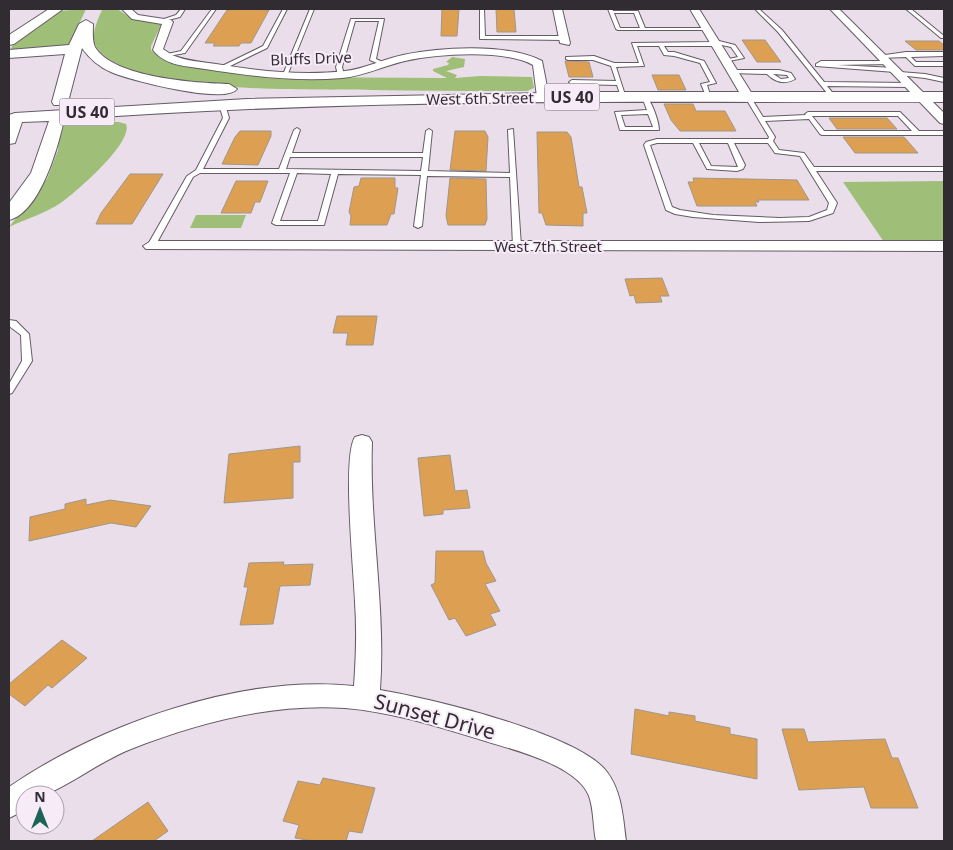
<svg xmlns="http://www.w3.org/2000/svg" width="953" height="850" font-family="'Noto Sans',sans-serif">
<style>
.green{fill:#9fbf78}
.building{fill:#dda053;stroke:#a0968a}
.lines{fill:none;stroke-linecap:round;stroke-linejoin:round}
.lane-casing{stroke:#655b65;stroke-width:2}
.street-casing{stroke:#655b65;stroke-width:2}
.highway-casing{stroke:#655b65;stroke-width:2}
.lane{fill:#fff;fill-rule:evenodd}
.street{fill:#fff;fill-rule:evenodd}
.highway{fill:#fff;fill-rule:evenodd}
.labels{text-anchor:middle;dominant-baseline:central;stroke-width:4;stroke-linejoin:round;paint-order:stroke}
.far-street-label{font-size:15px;fill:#312c31;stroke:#f7ebf7}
.shield{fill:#f7ebf7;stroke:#6c656c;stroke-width:1}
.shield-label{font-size:16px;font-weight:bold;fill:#312c31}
.near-street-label{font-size:21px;fill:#312c31;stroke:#f7ebf7}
</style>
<rect width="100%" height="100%" fill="#eadeea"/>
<g class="green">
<polygon points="86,9 69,46 9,51 16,41 58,11"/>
<path d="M117,9L131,18L162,23L151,46V50L161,58L172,62L269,77L447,78L433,71V69L448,65L449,63L446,62L452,57L465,59L464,67L446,71L457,75L455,78L480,76L532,77L534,88L527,91C475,91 423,91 371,90C315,89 131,95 98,49C89,38 97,21 102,10Z"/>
<path d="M90,122H119L126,124C134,142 76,192 62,202C46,213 26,219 9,227L47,179L58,150L59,125Z"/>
<polygon points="944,181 944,242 884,242 843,182"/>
<polygon points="196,215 246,215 241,228 190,228"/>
</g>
<g class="building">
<polygon points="237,9 269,10 251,43 241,43 239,46 213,46 215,43 205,43 227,10"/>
<polygon points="442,9 459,9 457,36 441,36"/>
<polygon points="496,9 514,9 516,32 497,32"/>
<polygon points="742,40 765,40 781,62 757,62"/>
<polygon points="905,41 939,41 944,45 944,50 916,50"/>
<polygon points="565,61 589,62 593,77 569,77"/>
<polygon points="652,75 679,75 686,90 658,90"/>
<polygon points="664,104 693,104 696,111 725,111 736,131 680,131 671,120"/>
<polygon points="829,118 887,118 897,129 837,129"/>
<polygon points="240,131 271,131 271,136 258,165 222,164 235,137"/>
<polygon points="455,131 485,131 488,137 486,171 450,170"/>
<polygon points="537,132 567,132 571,137 579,187 582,187 587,213 583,213 583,226 546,225 542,213 539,213"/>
<polygon points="843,137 904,137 918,153 855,153"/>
<polygon points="130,174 163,174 132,224 96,224 101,213"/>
<polygon points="361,178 395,178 395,188 398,188 394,214 391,214 387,225 350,225 351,216 349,212 354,187 359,186"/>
<polygon points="450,178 486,179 487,219 485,225 448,225 446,216"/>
<polygon points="693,178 797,180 809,200 758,200 759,202 755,202 757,206 697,206 688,182 694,182"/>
<polygon points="236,181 268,181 260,202 255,202 251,213 221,213"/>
<polygon points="662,278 669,296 660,296 662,302 636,303 634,295 630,296 625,279"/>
<polygon points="337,316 377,316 373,345 346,345 348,333 333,333"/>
<polygon points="300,446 300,462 293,462 293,498 224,503 229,454"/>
<polygon points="450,455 455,491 467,490 470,508 443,510 443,514 424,516 418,458"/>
<polygon points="86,499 86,505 110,500 151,506 136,527 111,523 29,541 30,517 65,509 65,504"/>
<polygon points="436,551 483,551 486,563 496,581 485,584 500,611 490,614 496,625 466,636 455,618 449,620 431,585 435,583"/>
<polygon points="284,562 283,565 313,564 310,585 280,586 273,624 240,625 248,587 244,587 249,563"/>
<polygon points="62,640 87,658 52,688 48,685 25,706 9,694 9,684"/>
<polygon points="635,709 669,716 669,712 695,716 695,721 730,728 730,734 757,739 757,779 631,754"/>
<polygon points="782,729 804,729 808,742 885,739 892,758 898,758 918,808 871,808 864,787 799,790"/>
<polygon points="323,778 375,788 362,833 349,831 346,841 313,841 295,838 299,825 283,821 298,781 320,785"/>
<polygon points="148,802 168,831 154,841 92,841"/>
</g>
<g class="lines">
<defs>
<g id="lane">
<polygon points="181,9 185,9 180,17 164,21 164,19 176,15"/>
<polygon points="212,9 216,9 185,53 163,57 163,55 181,51"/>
<polygon points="283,9 287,9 267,48 224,69 220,69 220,67 263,46"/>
<polygon points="310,9 314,9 287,76 282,77"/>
<polygon points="480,9 484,9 485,36 564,36 567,38 564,40 480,39"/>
<path d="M608,9H612L613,11H638L645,28H706L708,29L706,30H618L616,29ZM614,13H634L640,28H620Z"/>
<polygon points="755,9 759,9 782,30 824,82 909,83 912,85 909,87 827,86 836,97 831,98 778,32"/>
<polygon points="906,9 911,9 944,36 944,38 941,38"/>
<polygon points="351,19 384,19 376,59 387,64 384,66 370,60 379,21 355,21 342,67 344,75 341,77 338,75 336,67"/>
<polygon points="715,40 735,45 744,58 724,62 724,60 738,57 731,47 717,44 715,46 664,46 668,52 674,52 704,61 716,83 707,85 711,98 707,98 701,84 710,82 700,63 674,56 664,55 659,46 637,46 644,66 616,67 626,98 621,97 617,85 572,84 569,82 572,80 616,81 611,66 593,60 568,60 566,59 566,57 594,56 614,63 639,63 632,43 713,42"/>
<polygon points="906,52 944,52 944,56 911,57 916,62 944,62 944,66 915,66 906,57 881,58 878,56"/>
<polygon points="821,61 888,61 891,63 890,64 837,65 895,68 898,70 895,72 816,66 816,64"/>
<path d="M733,70H779L791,73L795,79C785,85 775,82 767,74L731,73V71ZM773,74L787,75L789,78L781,79Z"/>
<polygon points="900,72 925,74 944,78 944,82 925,78 898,75 897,74"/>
<path d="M645,95C652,101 659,122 659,130H620L615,112L647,110L642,97ZM648,114L653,127H625L621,115Z"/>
<path d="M746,96H750L763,117L806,115L805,114L808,112H900L919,131H944V135H822L820,134L809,119L765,121L775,137L773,141L779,150L804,153L814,167H944V171H816L837,203L833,213L809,221L759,222L693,217L675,214L666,210L644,145L646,142L657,139H768L769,137L745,97ZM812,116H898L912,131H824ZM657,143H693L707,169L737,171L743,169L745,165L734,143H768L775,153L800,156L829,203L827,210L809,217L780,218L713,215L680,210L672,207L650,145ZM699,143H728L738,167L711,166Z"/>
<path d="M222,102L225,104L229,118L203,169H279L294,130L297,128L300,130L292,153H423L426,131L429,129L432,131L428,171L510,173L508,130L513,129L521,246L517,248L513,246L510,177L427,176L422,226L418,228L414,226L421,175L338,174L324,225H276L272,223L290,173H200L193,177L154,248H148L147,246L187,176L196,170L223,118L219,104ZM290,157H423L421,171L286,169ZM297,173L331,174L318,221H280Z"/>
<polygon points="9,320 16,321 29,334 32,361 12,393 9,394 9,384 22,361 21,335 9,326"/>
</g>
<g id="street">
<path d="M122,9H131L138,15L171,20L173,22L163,49L172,55C186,61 201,62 216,64C259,71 302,76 345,71C365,69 383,59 403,55C441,47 507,43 542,61L549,97L543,100L537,97L533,65C504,49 437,54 405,61C383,66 364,76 342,78C296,82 251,76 205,69C187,66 165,66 153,50L162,24L132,19Z"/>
<polygon points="553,9 562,9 570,43 569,45 560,43"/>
<polygon points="690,9 699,9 754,97 752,99 748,100 742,97"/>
<polygon points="830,9 839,9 944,113 944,124 940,123"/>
<polygon points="151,241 944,241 944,251 146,249 143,246"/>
<path d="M362,435L369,437L372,442C369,525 386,607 380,690C429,698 579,734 607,772C622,792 623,818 626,841H596C593,827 594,810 589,796C577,765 514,750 485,741C439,727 393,712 345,708C272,703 197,723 131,749C101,761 76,781 47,794C42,797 32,795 25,795V810L9,818V787C101,724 241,674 354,686C356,658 357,630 355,602C354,572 342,457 355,437Z"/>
</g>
<g id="highway">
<polygon points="49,9 63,9 14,44 9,45 9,35"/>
<path d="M86,20L93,24C93,30 92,41 95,47C113,78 197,83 229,84L237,89C226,105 128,80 111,72C99,67 89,58 82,48L68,102L66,105H54L52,102L65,54L9,58V50L69,45L79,24Z"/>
<path d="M596,92H944V102C829,103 713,101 597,102C417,102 238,107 59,120L63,124C57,151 39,213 9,220V203L31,173L49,121L22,122L15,143L9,144V115L15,113L247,99Z"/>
</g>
</defs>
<use href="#lane" class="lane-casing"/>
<use href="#street" class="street-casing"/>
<use href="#highway" class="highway-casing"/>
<use href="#lane" class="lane"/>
<use href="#street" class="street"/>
<use href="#highway" class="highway"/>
</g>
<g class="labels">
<g class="far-street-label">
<text transform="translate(311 58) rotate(-2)">Bluffs Drive</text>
<text transform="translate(480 98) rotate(-1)">West 6th Street</text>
<text x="548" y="246">West 7th Street</text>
</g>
<g class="shield">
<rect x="544.5" y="83.5" width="55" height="27" rx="4"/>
<rect x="59.5" y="98.5" width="55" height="27" rx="4"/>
</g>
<g class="shield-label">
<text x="572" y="97">US 40</text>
<text x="87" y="112">US 40</text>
</g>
<g class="near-street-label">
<text transform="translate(435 716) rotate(15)">Sunset Drive</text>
</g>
</g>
<rect width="953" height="850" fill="none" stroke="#312c31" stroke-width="20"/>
<g transform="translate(40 810)"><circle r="24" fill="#f7ebf7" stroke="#a89fa8"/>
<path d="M0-4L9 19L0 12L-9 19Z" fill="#1d6458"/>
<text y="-8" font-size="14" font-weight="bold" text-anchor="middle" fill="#312c31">N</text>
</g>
</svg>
